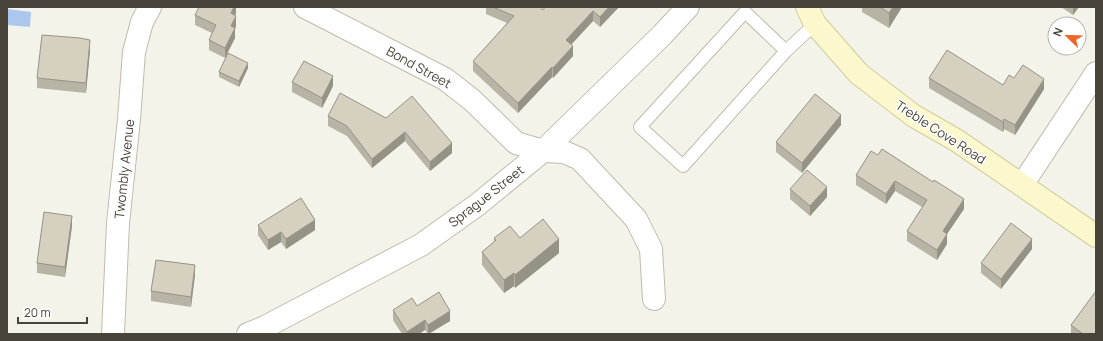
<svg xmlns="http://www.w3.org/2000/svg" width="1103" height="341" font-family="Manrope,sans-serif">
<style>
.water{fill:#abc7ed}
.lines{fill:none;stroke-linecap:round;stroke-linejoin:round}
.lane-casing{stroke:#bfbcad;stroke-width:14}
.street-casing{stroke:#bfbcad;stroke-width:24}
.secondary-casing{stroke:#d1cc9c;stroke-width:24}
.lane{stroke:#fff;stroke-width:12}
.street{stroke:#fff;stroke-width:22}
.secondary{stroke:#fcf8cd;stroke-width:22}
.wall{fill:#b7b3a5}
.shaded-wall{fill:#959286}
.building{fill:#d5d0c0;stroke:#959286}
.labels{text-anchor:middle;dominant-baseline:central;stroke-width:3;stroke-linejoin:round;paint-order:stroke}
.street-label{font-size:13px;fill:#484439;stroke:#fff}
</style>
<rect width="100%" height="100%" fill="#f4f3ea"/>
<polygon class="water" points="7,9 31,12 30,27 7,25"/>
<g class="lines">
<defs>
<polyline id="lane" points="786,51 683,166 640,127 745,12 786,51 815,24"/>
<g id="street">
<polyline points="305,7 445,79 472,100 516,143 543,151 564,152 580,159 636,219 651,249 654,299"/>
<polyline points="1022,185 1096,73"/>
<polyline points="113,334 118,223 129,119 134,52 142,22 150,7"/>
<polyline points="248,334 263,328 421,245 477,205 543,151 662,35 688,7"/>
</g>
<polyline id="secondary" points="807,7 815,24 859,74 914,116 956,140 1096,236"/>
</defs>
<use href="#lane" class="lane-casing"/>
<use href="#street" class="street-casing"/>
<use href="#secondary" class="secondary-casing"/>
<use href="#lane" class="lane"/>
<use href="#street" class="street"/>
<use href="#secondary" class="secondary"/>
</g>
<g class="wall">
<polygon points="236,7 236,13 235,15 236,26 235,29 235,38 225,58 209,50 209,40 212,33 195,25 195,15"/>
<polygon points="486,7 540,7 543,10 619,7 600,27 593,21 571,45 573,56 553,78 552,77 518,113 473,71 473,61 507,23 486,14"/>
<polygon points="862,7 902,7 889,28 862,12"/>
<polygon points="1061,7 1079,7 1073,15"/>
<polygon points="90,50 86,93 37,88 37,78"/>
<polygon points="248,68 239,87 219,77 219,72"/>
<polygon points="929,78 1003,85 1014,78 1044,89 1015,135 1004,129 1003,132 929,88"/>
<polygon points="292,82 333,86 322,108 292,92"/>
<polygon points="328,116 386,118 452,153 430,171 405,141 372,168 347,136 328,126"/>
<polygon points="841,125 802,173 776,152 776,142"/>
<polygon points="871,151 964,209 947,234 947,244 937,260 907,241 907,231 922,207 895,191 886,204 856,185 856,175"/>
<polygon points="1096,155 1096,167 1095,166 1095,156"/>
<polygon points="790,189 827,197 810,216 790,199"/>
<polygon points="258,225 315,230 286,249 281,242 268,250 258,235"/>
<polygon points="72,226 65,277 37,273 37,263"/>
<polygon points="494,238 520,238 559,253 515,288 514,286 504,293 482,265 482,252 494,242"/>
<polygon points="1032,249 1001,289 981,273 981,263"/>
<polygon points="195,275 191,307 151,301 151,291"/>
<polygon points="417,306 450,321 429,334 428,334 425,330 419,334 402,334 393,320 393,310"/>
<polygon points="1071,325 1096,334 1071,334"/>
</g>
<g class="shaded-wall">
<polygon points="234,7 236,7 236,13 231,23 231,13"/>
<polygon points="609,7 619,7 600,27 600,17"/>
<polygon points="893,7 902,7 889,28 889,13"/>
<polygon points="1073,7 1079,7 1073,15"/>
<polygon points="593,11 593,21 566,50 566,40"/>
<polygon points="236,16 236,26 235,29 235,38 225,58 225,48 231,26"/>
<polygon points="90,40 90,50 86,93 86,83"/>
<polygon points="573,46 573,56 553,78 553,68"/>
<polygon points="248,63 248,68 239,87 239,81"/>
<polygon points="552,67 552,77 518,113 518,103"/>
<polygon points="333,76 333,86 322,108 322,98"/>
<polygon points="1044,79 1044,89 1015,135 1015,125"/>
<polygon points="841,115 841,125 802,173 802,163"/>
<polygon points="1004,119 1004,129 1003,132 1003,122"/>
<polygon points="405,132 405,141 372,168 372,159"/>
<polygon points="452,143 452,153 430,171 430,162"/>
<polygon points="895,181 895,191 886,204 886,194"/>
<polygon points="827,187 827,197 810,216 810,206"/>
<polygon points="964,199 964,209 947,234 947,244 937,260 937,250 943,231"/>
<polygon points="72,216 72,226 65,277 65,267"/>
<polygon points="315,220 315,230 286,249 286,239"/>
<polygon points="281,232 281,242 268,250 268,240"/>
<polygon points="559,239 559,253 515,288 515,275"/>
<polygon points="1032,239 1032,249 1001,289 1001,279"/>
<polygon points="195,265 195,275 191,307 191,297"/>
<polygon points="514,273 514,286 504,293 504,280"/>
<polygon points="450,311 450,321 428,334 428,325"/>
<polygon points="425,320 425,330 419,334 407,334 407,332"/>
</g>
<g class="building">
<polygon points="199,7 234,7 231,13 236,16 231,26 235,28 225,48 209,40 216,25 195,15"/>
<polygon points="493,7 540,7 543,10 545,7 609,7 600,17 593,11 566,40 573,46 553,68 552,67 518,103 473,61 514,16"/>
<polygon points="880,7 893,7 889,13"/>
<polygon points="42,35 80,38 90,40 86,83 37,78"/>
<polygon points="947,50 1003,85 1009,75 1014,78 1023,65 1044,79 1015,125 1004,119 1003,122 929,78"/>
<polygon points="228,53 248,63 239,81 219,72"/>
<polygon points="304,61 333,76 322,98 292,82"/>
<polygon points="340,93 386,118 412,96 452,143 430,162 405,132 372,159 347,126 328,116"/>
<polygon points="815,94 841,115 802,163 776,142"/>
<polygon points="882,149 933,182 934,180 964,199 943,231 947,234 937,250 907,231 927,200 895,181 886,194 856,175 871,151 878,155"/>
<polygon points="807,170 827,187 810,206 790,189"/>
<polygon points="301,198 315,220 286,239 281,232 268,240 258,225"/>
<polygon points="44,212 72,216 65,267 37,263"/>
<polygon points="543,219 559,239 515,275 514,273 504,280 482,252 496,240 494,238 510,226 520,238"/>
<polygon points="1011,223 1032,239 1001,279 981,263"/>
<polygon points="156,260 195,265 191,297 151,291"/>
<polygon points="1096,291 1096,334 1083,334 1071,325"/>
<polygon points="439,292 450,311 428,325 425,320 407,332 393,310 412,298 417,306"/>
</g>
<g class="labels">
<g class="street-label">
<text transform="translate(419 67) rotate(29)">Bond Street</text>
<text transform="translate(941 132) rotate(33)">Treble Cove Road</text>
<text transform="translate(124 169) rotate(-84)">Twombly Avenue</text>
<text transform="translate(486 196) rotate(-38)">Sprague Street</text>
</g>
</g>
<rect width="1103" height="341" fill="none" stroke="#484439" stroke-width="16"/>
<g transform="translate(1067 36) rotate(293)"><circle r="19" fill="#ffffff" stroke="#b6b4b0"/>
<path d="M0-3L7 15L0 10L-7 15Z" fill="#ee6628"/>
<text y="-6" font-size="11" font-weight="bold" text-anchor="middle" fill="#484439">N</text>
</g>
<path d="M18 317v6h69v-6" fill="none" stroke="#484439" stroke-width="2"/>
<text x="24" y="317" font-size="12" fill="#484439" stroke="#ffffff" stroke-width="3" paint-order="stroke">20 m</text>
</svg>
